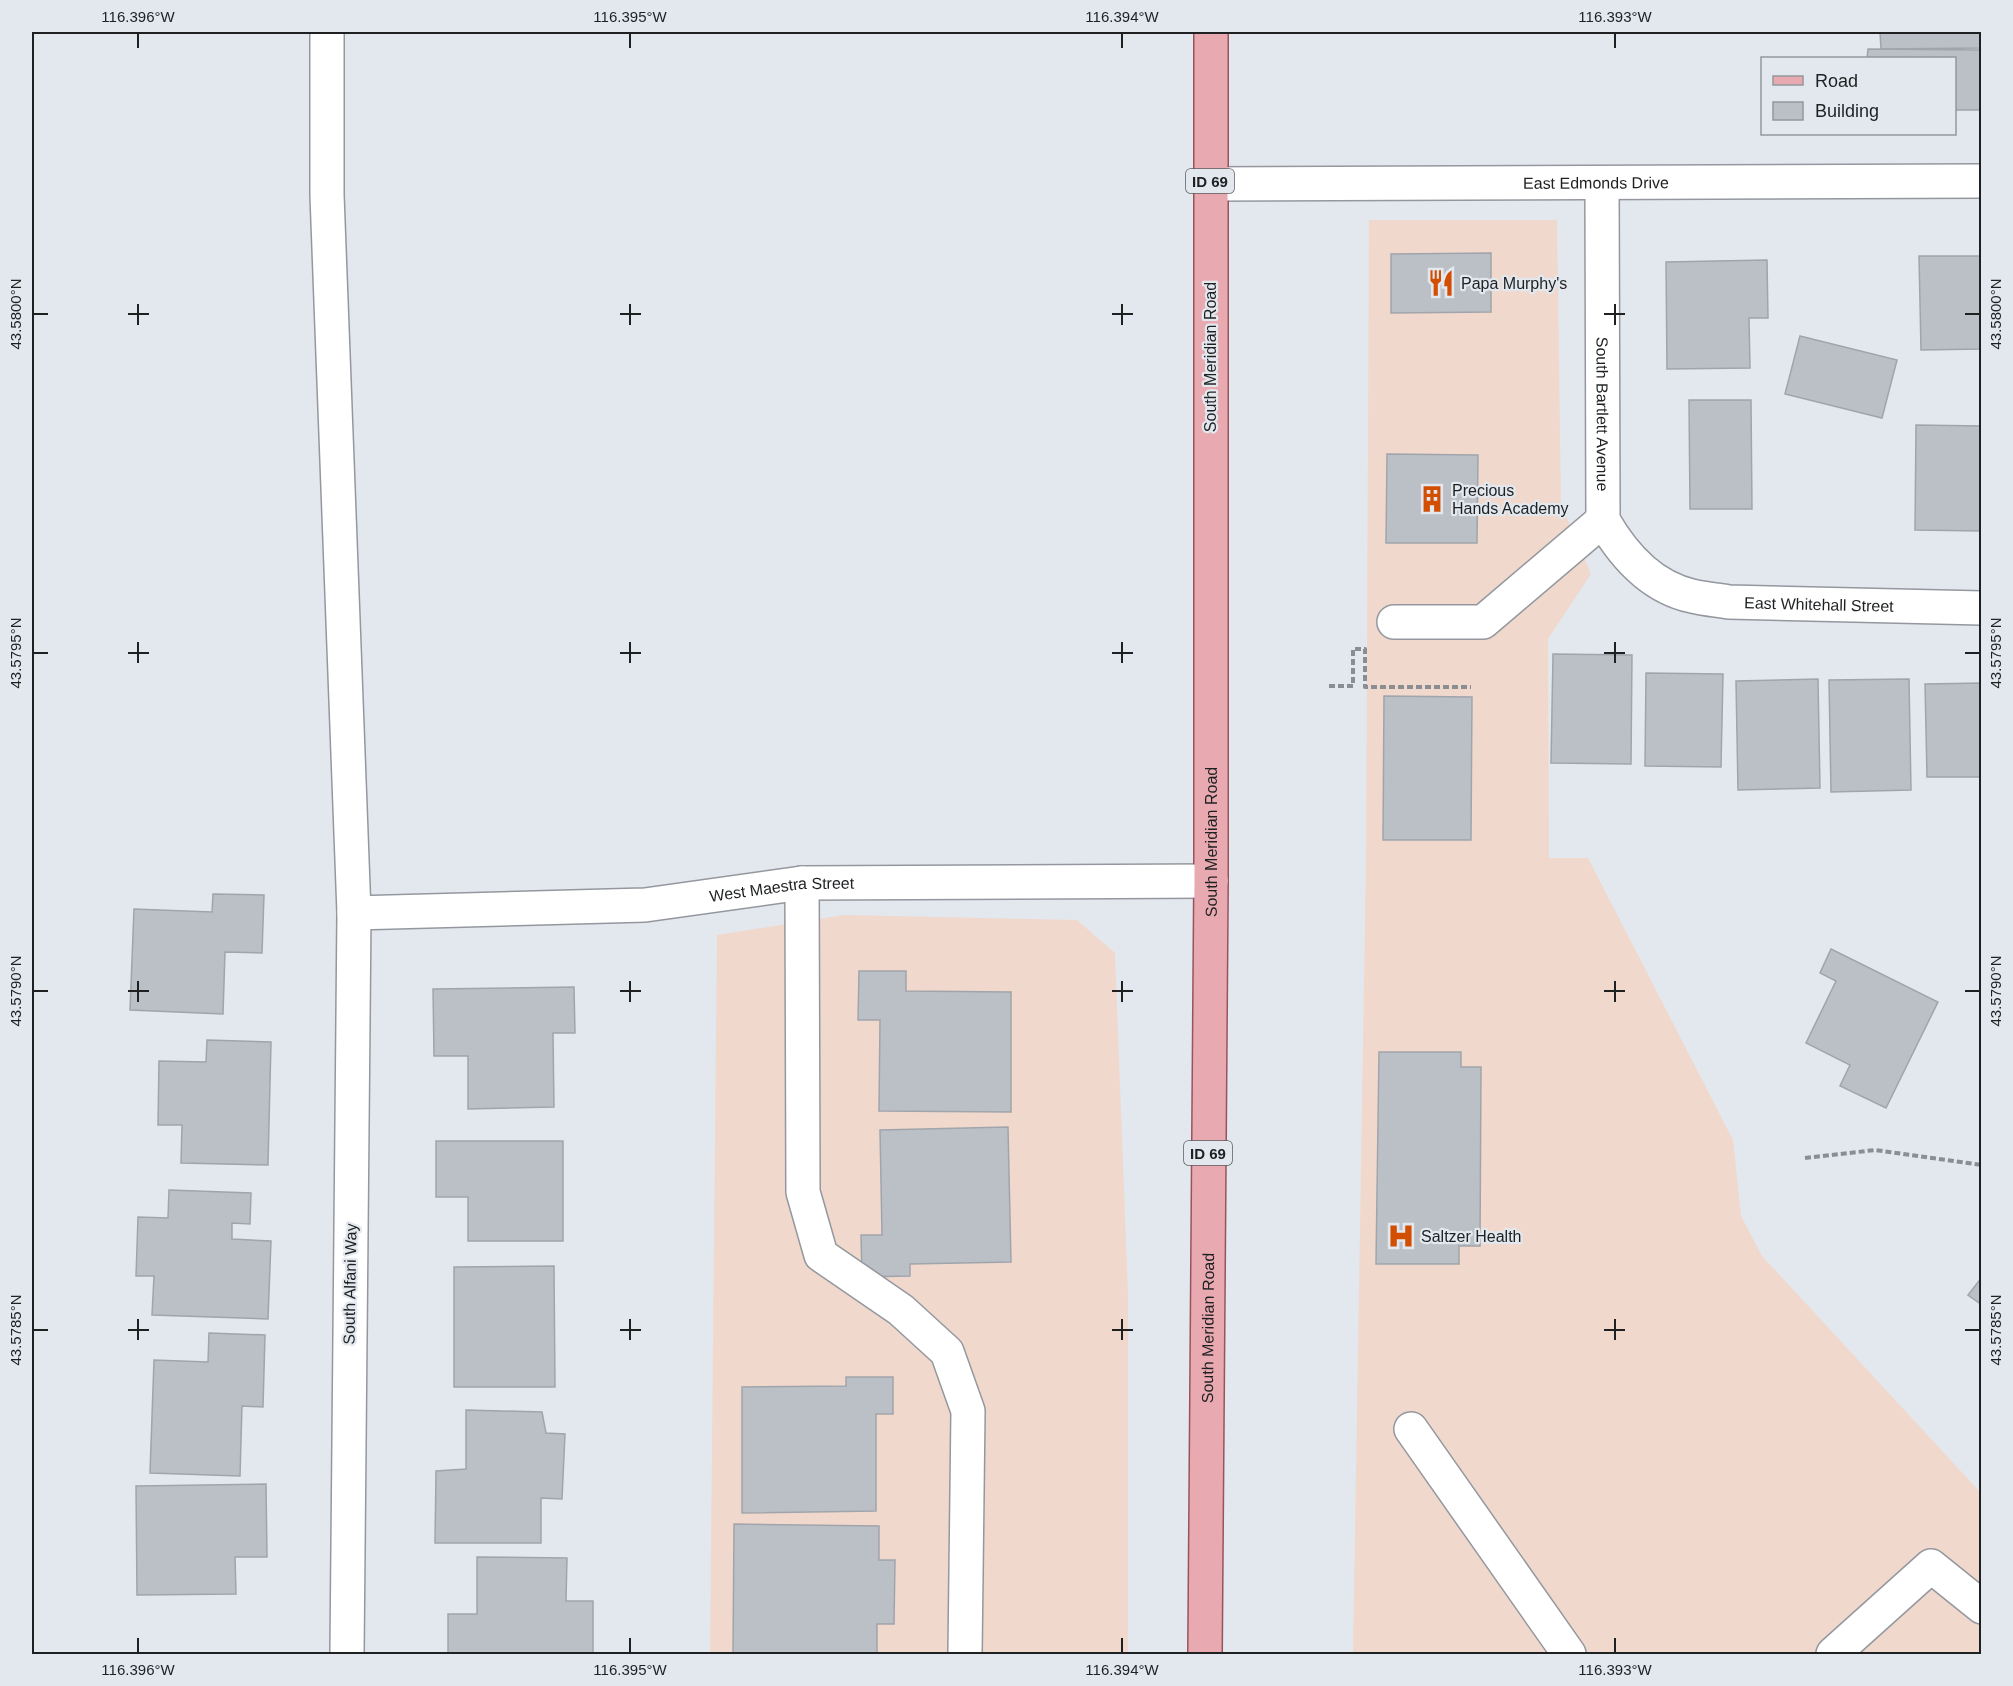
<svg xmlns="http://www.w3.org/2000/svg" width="2013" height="1686" font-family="Helvetica,sans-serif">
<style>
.commercial{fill:#f0d8cd}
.building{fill:#bbbfc6;stroke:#a1a5ab;stroke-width:1.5}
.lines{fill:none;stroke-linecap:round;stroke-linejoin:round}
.minor-casing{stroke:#94989e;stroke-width:36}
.major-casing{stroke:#98545d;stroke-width:36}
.path{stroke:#8a8e92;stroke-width:4;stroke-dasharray:6 3;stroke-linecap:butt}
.minor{stroke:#fff;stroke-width:33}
.major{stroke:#e8a9b1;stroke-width:33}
.ticks{fill:none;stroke:#1e2022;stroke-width:2}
.labels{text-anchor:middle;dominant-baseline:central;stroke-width:4.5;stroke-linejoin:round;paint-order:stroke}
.shield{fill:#e3e8ee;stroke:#595c5f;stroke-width:1.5}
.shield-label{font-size:15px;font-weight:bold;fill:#1e2022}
.street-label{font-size:16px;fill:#1e2022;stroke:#e3e8ee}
.poi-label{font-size:16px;fill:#1e2022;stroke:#e3e8ee;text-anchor:start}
.neatline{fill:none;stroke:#1e2022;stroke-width:2}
.ticks-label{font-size:15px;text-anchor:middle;fill:#1e2022}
</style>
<rect width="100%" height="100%" fill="#e3e8ee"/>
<g class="commercial">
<polygon points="1369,220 1557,220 1561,504 1591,574 1548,639 1549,858 1588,858 1733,1140 1741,1216 1762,1256 1981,1493 1981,1654 1353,1654 1366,862"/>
<polygon points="844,915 1077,920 1115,953 1128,1296 1128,1654 710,1654 717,935"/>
</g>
<g class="building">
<polygon points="1880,32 1982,32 1982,48 1881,49"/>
<polygon points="1868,49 1982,50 1982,110 1954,110 1954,58 1867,58"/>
<polygon points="1491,253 1491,312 1391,313 1391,254"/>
<polygon points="1919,256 1982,256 1982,349 1921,350"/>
<polygon points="1767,260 1768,318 1749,318 1750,368 1667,369 1666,262"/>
<polygon points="1800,336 1897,360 1882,418 1785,394"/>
<polygon points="1689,400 1751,400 1752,509 1690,509"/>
<polygon points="1916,425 1982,426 1982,531 1915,530"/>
<polygon points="1387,454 1478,455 1477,543 1386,543"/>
<polygon points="1553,654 1632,655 1631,764 1551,763"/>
<polygon points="1646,673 1723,674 1721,767 1645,766"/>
<polygon points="1818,679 1820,788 1738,790 1736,681"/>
<polygon points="1909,679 1911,790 1831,792 1829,680"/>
<polygon points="1982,683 1982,777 1927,777 1925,684"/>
<polygon points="1384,696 1472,697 1471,840 1383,840"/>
<polygon points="213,894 264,895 262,953 225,952 223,1014 130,1010 134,909 212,912"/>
<polygon points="1831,949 1938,1002 1886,1108 1840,1086 1850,1065 1806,1043 1836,981 1820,973"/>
<polygon points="859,971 906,971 906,991 1011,992 1011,1112 879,1111 880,1020 858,1020"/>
<polygon points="574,987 575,1033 553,1033 554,1107 468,1109 468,1056 434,1056 433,989"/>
<polygon points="207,1040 271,1042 268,1165 181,1163 182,1125 158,1125 159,1061 206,1062"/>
<polygon points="1379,1052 1461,1052 1461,1067 1481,1067 1480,1246 1459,1246 1459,1264 1376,1264"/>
<polygon points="1008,1127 1011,1262 910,1264 910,1276 862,1277 861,1235 882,1235 880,1130"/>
<polygon points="436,1141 563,1141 563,1241 468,1241 468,1197 436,1197"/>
<polygon points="169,1190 251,1193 250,1224 232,1223 232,1239 271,1241 268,1319 152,1315 154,1276 136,1276 138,1217 168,1218"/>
<polygon points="554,1266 555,1387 454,1387 454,1267"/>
<polygon points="1982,1277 1982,1305 1968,1295"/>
<polygon points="209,1333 265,1335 263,1407 242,1406 240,1476 150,1473 154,1360 208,1362"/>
<polygon points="846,1377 893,1377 893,1414 876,1414 876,1511 742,1513 742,1387 846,1386"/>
<polygon points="466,1410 542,1412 546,1433 565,1434 562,1499 541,1498 541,1543 435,1543 436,1471 466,1469"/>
<polygon points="266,1484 267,1557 235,1557 236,1594 137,1595 136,1486"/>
<polygon points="734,1524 879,1526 879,1560 895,1560 894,1624 877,1624 877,1654 733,1654"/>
<polygon points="477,1557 567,1558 566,1601 593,1601 593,1654 448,1654 448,1614 477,1614"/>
</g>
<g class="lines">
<defs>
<g id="minor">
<polyline points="327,32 327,195 354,913 347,1654"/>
<path id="s1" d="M1602,183L1603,520C1623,555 1651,587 1692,596C1704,599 1717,600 1729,602L1982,608"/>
<path id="s2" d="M1210,184L1982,181"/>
<polyline points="1394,622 1483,622 1603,520"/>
<polyline points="802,883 803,1192 821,1255 901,1310 947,1352 968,1411 965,1654"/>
<path id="s3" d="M354,913L645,905L802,883L1211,881"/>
<polyline points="1411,1429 1569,1654"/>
<polyline points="1833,1654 1931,1566 1982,1607"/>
</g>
<g id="major">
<path id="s4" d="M1205,1654L1211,881V32"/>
</g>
</defs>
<use href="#minor" class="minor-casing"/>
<use href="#major" class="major-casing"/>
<g class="path">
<polyline points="1329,686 1353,686 1353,649 1365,649 1365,687 1471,687"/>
<polyline points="1805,1158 1875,1150 1982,1165"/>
</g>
<use href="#minor" class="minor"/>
<use href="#major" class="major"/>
</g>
<path class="ticks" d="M138,33V48M630,33V48M1122,33V48M1615,33V48M138,304V325M630,304V325M1122,304V325M1615,304V325M33,314H48M128,314H149M620,314H641M1112,314H1133M1604,314H1625M1965,314H1980M138,642V663M630,642V663M1122,642V663M1615,642V663M33,653H48M128,653H149M620,653H641M1112,653H1133M1604,653H1625M1965,653H1980M138,981V1002M630,981V1002M1122,981V1002M1615,981V1002M33,991H48M128,991H149M620,991H641M1112,991H1133M1604,991H1625M1965,991H1980M138,1319V1340M630,1319V1340M1122,1319V1340M1615,1319V1340M33,1330H48M128,1330H149M620,1330H641M1112,1330H1133M1604,1330H1625M1965,1330H1980M138,1638V1653M630,1638V1653M1122,1638V1653M1615,1638V1653"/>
<defs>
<symbol id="restaurant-bare" viewBox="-9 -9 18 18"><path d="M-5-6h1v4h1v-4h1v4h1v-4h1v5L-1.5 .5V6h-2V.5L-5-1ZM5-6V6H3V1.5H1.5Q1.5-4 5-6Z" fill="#d24e03" stroke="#e3e8ee" stroke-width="2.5" paint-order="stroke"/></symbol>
<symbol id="building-bare" viewBox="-9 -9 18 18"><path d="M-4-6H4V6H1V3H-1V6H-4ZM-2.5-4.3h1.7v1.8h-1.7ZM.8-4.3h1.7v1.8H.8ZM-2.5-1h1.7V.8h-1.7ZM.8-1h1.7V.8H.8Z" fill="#d24e03" stroke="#e3e8ee" stroke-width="2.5" paint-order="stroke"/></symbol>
<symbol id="hospital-bare" viewBox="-9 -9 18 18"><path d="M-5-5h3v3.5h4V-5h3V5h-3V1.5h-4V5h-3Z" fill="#d24e03" stroke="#e3e8ee" stroke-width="2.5" paint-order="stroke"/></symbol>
</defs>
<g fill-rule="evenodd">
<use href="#restaurant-bare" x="1422" y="264" width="38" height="38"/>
<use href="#building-bare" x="1413" y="480" width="38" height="38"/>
<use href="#hospital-bare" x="1382" y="1217" width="38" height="38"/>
</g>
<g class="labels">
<g class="shield">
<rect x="1186" y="169" width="48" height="24" rx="4.5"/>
<rect x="1184" y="1141" width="48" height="24" rx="4.5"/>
</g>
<g class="shield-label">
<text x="1210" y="181">ID 69</text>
<text x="1208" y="1153">ID 69</text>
</g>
<g class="street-label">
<text stroke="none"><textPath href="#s2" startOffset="386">East Edmonds Drive</textPath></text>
<text transform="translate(1210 357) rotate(-90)">South Meridian Road</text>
<text stroke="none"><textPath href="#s1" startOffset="231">South Bartlett Avenue</textPath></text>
<text stroke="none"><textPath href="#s1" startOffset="585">East Whitehall Street</textPath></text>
<text stroke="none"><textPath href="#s4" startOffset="812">South Meridian Road</textPath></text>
<text stroke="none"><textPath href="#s3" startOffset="429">West Maestra Street</textPath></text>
<text transform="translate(350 1284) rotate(-89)">South Alfani Way</text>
<text stroke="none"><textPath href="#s4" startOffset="326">South Meridian Road</textPath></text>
</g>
<g class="poi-label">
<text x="1461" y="283">Papa Murphy's</text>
<text x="1452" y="490">Precious<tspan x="1452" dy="18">Hands Academy</tspan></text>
<text x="1421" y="1236">Saltzer Health</text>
</g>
</g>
<rect width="2013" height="1686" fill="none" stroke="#e3e8ee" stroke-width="66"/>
<rect x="1761" y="57" width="195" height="78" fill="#e3e8ee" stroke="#94989c" stroke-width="1.5"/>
<rect x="1773" y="76" width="30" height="9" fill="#e8a9b1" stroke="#94989c" stroke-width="1.5"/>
<text x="1815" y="87" font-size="18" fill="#1e2022">Road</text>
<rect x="1773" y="102" width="30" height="18" fill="#bbbfc6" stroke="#94989c" stroke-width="1.5"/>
<text x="1815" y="117" font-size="18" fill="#1e2022">Building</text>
<rect x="33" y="33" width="1947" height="1620" class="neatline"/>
<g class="ticks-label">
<text x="138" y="22">116.396°W</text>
<text x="630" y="22">116.395°W</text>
<text x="1122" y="22">116.394°W</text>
<text x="1615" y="22">116.393°W</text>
<text transform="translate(16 314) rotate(-90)" y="5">43.5800°N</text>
<text transform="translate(1996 314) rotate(-90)" y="5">43.5800°N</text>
<text transform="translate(16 653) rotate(-90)" y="5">43.5795°N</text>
<text transform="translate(1996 653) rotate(-90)" y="5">43.5795°N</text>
<text transform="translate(16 991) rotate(-90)" y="5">43.5790°N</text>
<text transform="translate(1996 991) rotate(-90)" y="5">43.5790°N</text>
<text transform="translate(16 1330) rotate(-90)" y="5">43.5785°N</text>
<text transform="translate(1996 1330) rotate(-90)" y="5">43.5785°N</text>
<text x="138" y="1675">116.396°W</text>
<text x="630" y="1675">116.395°W</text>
<text x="1122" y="1675">116.394°W</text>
<text x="1615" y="1675">116.393°W</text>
</g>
</svg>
